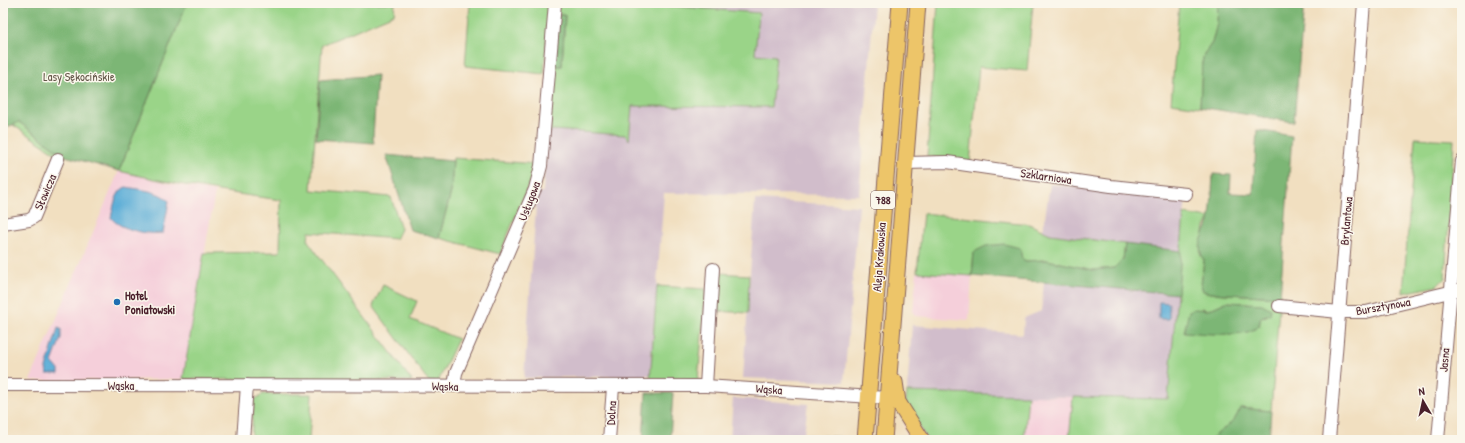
<svg xmlns="http://www.w3.org/2000/svg" width="1465" height="443" font-family="'Patrick Hand',sans-serif">
<style>
.built{fill:#f5cfda}
.industrial{fill:#d1bdcb}
.green{fill:#9ad488;stroke:#727a5a;fill-rule:evenodd}
.forest{fill:#7bb674;stroke:#626a50}
.water{fill:#5cadd7;stroke:#536681}
.lines{fill:none;stroke-linecap:round;stroke-linejoin:round}
.minor-casing{stroke:#84625f;stroke-width:14}
.major-casing{stroke:#84625f;stroke-width:17}
.minor{stroke:#fff;stroke-width:12}
.major{stroke:#edc569;stroke-width:15}
.poi-dot{fill:#1f6fb2;stroke:#fbf7ec;stroke-width:1.5}
.labels{text-anchor:middle;dominant-baseline:central;stroke-width:3;stroke-linejoin:round;paint-order:stroke}
.shield{fill:#fbf7ec;stroke:#7f6065;stroke-width:1}
.shield-label{font-size:11px;font-weight:bold;fill:#4a1f2b}
.park-label{font-size:12px;fill:#625547;stroke:#fbf7ec}
.street-label{font-size:12px;fill:#4a1f2b;stroke:#fbf7ec}
.poi-label{font-size:12px;font-weight:bold;fill:#4a1f2b;stroke:#fbf7ec;text-anchor:start}
</style>
<rect width="100%" height="100%" fill="#fbf7ec"/>
<filter id="ink" filterUnits="userSpaceOnUse"><feTurbulence type="fractalNoise" baseFrequency=".025" numOctaves="2"/><feDisplacementMap in="SourceGraphic" scale="8" xChannelSelector="R" yChannelSelector="G"/><feConvolveMatrix kernelMatrix="1 2 1 2 8 2 1 2 1" color-interpolation-filters="sRGB"/></filter>
<filter id="wash" filterUnits="userSpaceOnUse"><feTurbulence type="fractalNoise" baseFrequency=".012" numOctaves="4" result="noise"/><feDisplacementMap in="SourceGraphic" scale="16" xChannelSelector="R" yChannelSelector="G"/><feGaussianBlur stdDeviation="0.9" result="paint"/><feColorMatrix in="noise" values="0 0 0 0 0 0 0 0 0 0 0 0 0 0 0 0 0 1.4 0 .05"/><feComposite in="paint" operator="in"/></filter>
<g filter="url(#wash)">
<rect width="100%" height="100%" fill="#f1dfc0"/>
<g class="built">
<polygon points="119,171 172,184 215,192 183,379 30,381"/>
<polygon points="917,272 972,276 969,320 915,316 913,311"/>
<polygon points="907,392 1073,397 1069,440 906,440 907,433 904,427"/>
</g>
<g class="industrial">
<polygon points="631,3 874,3 859,195 664,193 650,375 639,376 524,378 537,192 543,192 547,133 552,130 625,135 629,140 632,106 771,107 776,56 755,54 759,13"/>
<polygon points="1050,184 1120,193 1127,196 1137,190 1186,197 1181,251 1050,234 1043,230"/>
<polygon points="755,200 859,206 844,382 743,378"/>
<polygon points="1044,283 1178,294 1168,400 907,392 912,325 1023,334 1024,318 1041,311"/>
<polygon points="733,398 808,404 803,440 730,440"/>
</g>
<g class="green">
<path d="M187,3H395L394,14L322,45L311,190L391,197L401,229L396,239L309,232L308,241L412,381L183,379L204,253L280,252L281,200C226,193 173,184 119,171Z"/>
<polygon points="470,3 549,3 544,74 465,66"/>
<polygon points="558,3 631,3 759,13 755,54 776,56 771,107 632,106 629,140 625,135 552,130 548,133 554,66 562,66 565,15 557,15"/>
<polygon points="938,3 1033,3 1027,71 979,67 970,163 927,156"/>
<polygon points="1179,3 1218,3 1217,24 1212,43 1204,54 1202,63 1200,107 1171,103"/>
<polygon points="19,122 65,156 64,159 13,125"/>
<polygon points="1415,138 1454,140 1445,278 1437,286 1403,293"/>
<polygon points="453,158 537,164 500,254 439,238 451,192"/>
<polygon points="923,213 1029,224 1050,234 1125,244 1123,259 1114,268 1093,270 1047,260 1026,261 1022,259 974,252 972,276 917,272"/>
<path d="M1184,214L1210,218L1205,227L1200,254L1204,260L1201,285L1203,291L1210,293L1280,297L1271,411L1240,408C1235,426 1222,427 1211,440H1069L1073,397L1168,399ZM1226,302L1248,303L1267,316L1261,317L1259,326L1201,308L1208,310Z"/>
<polygon points="1462,231 1462,276 1458,274"/>
<polygon points="719,273 749,275 748,313 716,311"/>
<polygon points="383,285 417,301 410,319 458,339 438,382 429,382 373,306"/>
<polygon points="657,286 706,289 698,380 650,381"/>
<polygon points="907,392 1028,395 1024,440 928,440 905,408"/>
<polygon points="263,394 312,394 309,440 251,440 254,400"/>
<polygon points="804,435 840,437 840,440 803,440"/>
</g>
<g class="forest">
<polygon points="3,3 187,3 119,171 65,156 19,122 3,129"/>
<polygon points="1218,3 1304,3 1294,122 1200,107 1202,63 1204,54 1212,43 1217,24"/>
<polygon points="557,15 565,15 562,66 554,66"/>
<polygon points="377,75 373,137 374,143 316,139 320,80"/>
<path d="M1257,130L1292,136L1280,297L1210,293L1203,291L1201,285L1204,260C1193,243 1209,231 1210,216C1212,202 1212,188 1213,174L1231,175L1230,193L1253,194Z"/>
<polygon points="386,155 453,161 451,192 439,238 410,230"/>
<polygon points="1004,244 1020,248 1022,259 1026,261 1047,260 1093,270 1114,268 1123,259 1125,244 1181,251 1178,294 972,276 974,252 986,246"/>
<path d="M1226,302L1262,304L1271,309L1270,314L1261,317C1260,320 1260,324 1258,326C1249,339 1199,333 1184,332L1189,311L1194,309L1208,310Z"/>
<polygon points="646,393 673,393 670,440 643,440"/>
<path d="M1240,408L1271,411L1269,440H1211C1222,427 1235,426 1240,408Z"/>
</g>
<g class="water">
<path d="M126,187C141,190 158,190 169,201L163,233C148,235 121,230 111,218C113,208 116,190 126,187Z"/>
<polygon points="1159,302 1169,303 1169,319 1159,319"/>
<polygon points="58,328 61,329 61,338 52,362 59,370 59,374 47,374 46,368"/>
</g>
</g>
<g filter="url(#ink)">
<g class="lines">
<defs>
<g id="minor">
<polyline points="906,163 947,162 1111,186 1186,194"/>
<polyline points="3,224 29,220 34,217 58,159"/>
<polyline points="1279,306 1339,312 1366,312 1462,289"/>
<polyline points="3,385 706,386 887,398"/>
<polyline points="454,386 456,373 535,189 541,166 555,3"/>
<polyline points="706,386 713,269"/>
<polyline points="243,440 247,385"/>
<polyline points="609,440 613,387"/>
<polyline points="1329,440 1364,3"/>
<polyline points="1438,440 1462,161"/>
</g>
<g id="major">
<polyline points="895,382 898,402 922,440"/>
<polyline points="865,440 900,3"/>
<polyline points="884,440 918,3"/>
</g>
</defs>
<use href="#minor" class="minor-casing"/>
<use href="#major" class="major-casing"/>
<use href="#minor" class="minor"/>
<use href="#major" class="major"/>
</g>
</g>
<circle class="poi-dot" cx="117" cy="302" r="4"/>
<g class="labels">
<rect class="shield" x="871" y="191" width="24" height="18" rx="3"/>
<g class="shield-label">
<text x="883" y="200">788</text>
</g>
<g class="park-label">
<text x="79" y="76">Lasy Sękocińskie</text>
</g>
<g class="street-label">
<text transform="translate(1046 176) rotate(8)">Szklarniowa</text>
<text transform="translate(45 192) rotate(-67)">Słowicza</text>
<text transform="translate(529 201) rotate(-69)">Usługowa</text>
<text transform="translate(1346 221) rotate(-85)">Brylantowa</text>
<text transform="translate(879 257) rotate(-86)">Aleja Krakowska</text>
<text transform="translate(1383 306) rotate(-10)">Bursztynowa</text>
<text transform="translate(1444 360) rotate(-85)">Jasna</text>
<text x="121" y="385">Wąska</text>
<text transform="translate(445 386) rotate(1)">Wąska</text>
<text transform="translate(769 389) rotate(4)">Wąska</text>
<text transform="translate(611 413) rotate(-86)">Dolna</text>
</g>
<g class="poi-label">
<text x="125" y="295">Hotel<tspan x="125" dy="14">Poniatowski</tspan></text>
</g>
</g>
<rect width="1465" height="443" fill="none" stroke="#fbf7ec" stroke-width="16"/>
<g transform="translate(1423 401) rotate(351)" stroke="#fbf7ec" stroke-width="3" paint-order="stroke">
<path d="M0-3L7 15L0 10L-7 15Z" fill="#4a1f2b"/>
<text y="-6" font-size="11" font-weight="bold" text-anchor="middle" fill="#4a1f2b">N</text>
</g>
</svg>
